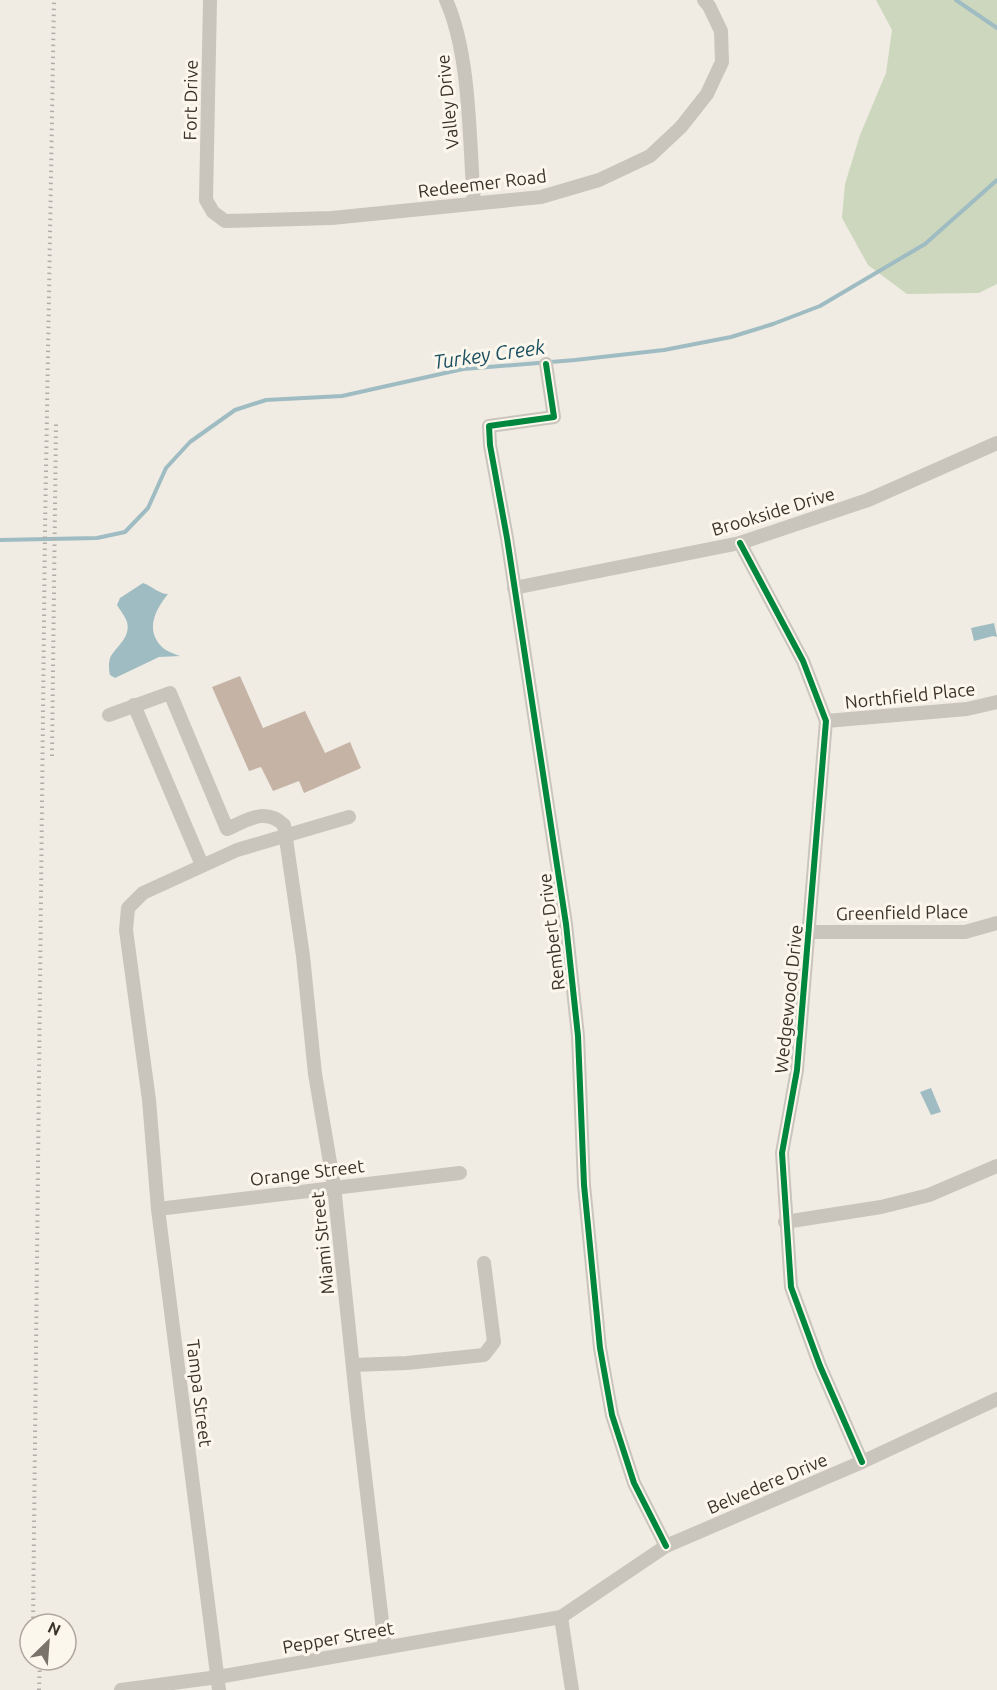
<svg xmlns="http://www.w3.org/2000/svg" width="997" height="1690" font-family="Ubuntu,sans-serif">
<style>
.green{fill:#cdd7be}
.water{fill:#9fbcc2}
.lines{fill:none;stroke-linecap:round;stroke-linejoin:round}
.stream{stroke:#9fbcc2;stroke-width:4}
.building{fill:#c5b3a5}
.minor{stroke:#c9c5bd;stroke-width:14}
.rail{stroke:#b1ada7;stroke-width:4;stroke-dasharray:1.5 4.5;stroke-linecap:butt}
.cycleway-casing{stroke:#fbf7ed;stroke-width:10}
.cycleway{stroke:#00873e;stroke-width:6}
.labels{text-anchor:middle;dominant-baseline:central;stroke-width:6;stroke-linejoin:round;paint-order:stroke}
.street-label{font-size:18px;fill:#3b322a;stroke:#fbf7ed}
.water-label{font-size:20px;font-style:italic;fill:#1c5060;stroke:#fbf7ed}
</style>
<rect width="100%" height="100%" fill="#f0ece4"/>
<polygon class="green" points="876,0 997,0 997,284 979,293 907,294 868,265 842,218 845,184 860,135 886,73 892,30"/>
<g class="water">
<path d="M143,583C152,586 159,594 168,594C155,610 145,630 162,647C166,651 174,654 180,656L159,657L115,678L110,675C109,670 108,661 111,656C117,646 131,637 127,622C125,616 120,610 117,605L120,598Z"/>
<polygon points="994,623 997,637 993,636 974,641 971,628"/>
<polygon points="931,1088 941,1112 931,1115 920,1092"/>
</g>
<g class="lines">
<g class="stream">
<polyline points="956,0 997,28"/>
<polyline points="0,540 97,538 125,532 148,508 166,468 190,442 235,410 266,400 342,396 463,369 575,360 664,350 731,337 773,324 820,306 925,244 997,180"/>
</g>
</g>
<polygon class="building" points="240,676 263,728 305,711 325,753 350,742 361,768 304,793 299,781 273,791 261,767 249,771 212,687"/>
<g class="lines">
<g class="minor">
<polyline points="210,0 206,200 213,212 225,221 332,218 541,197 599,180 650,156 681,127 707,94 722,62 721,31 709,6 704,0"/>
<path d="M446,0C471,56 469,141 474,203"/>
<polyline points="546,364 554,417 489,426 490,445 507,538 566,924 578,1036 584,1185 600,1348 612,1415 634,1483 666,1546"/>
<polyline points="740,543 803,661 826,721 797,1070 782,1153 791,1287 820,1366 862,1462"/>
<polyline points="514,588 740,543 868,500 997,443"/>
<polyline points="134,705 202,865"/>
<path d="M109,715L170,693L227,829C248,820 265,807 284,825L303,956L315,1074L334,1186L358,1416L385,1647"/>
<polyline points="826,721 967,709 997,702"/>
<polyline points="807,932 965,932 997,923"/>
<polyline points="158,1209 460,1173"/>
<polyline points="785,1222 881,1207 929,1195 997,1166"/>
<polyline points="353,1365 407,1363 484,1355 494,1342 484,1263"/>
<polyline points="561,1617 572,1690"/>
<polyline points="121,1690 218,1677 561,1617 666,1546 862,1462 997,1399"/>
<polyline points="219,1690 158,1209 149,1100 126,930 128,908 143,893 237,850 349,817"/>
</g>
<g class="rail">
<polyline points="52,756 56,423"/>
<polyline points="33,1624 45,530 54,0"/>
<polyline points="39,1690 40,1660"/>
</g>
<defs>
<g id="cycleway">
<polyline points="546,364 554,417 489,426 490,445 507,538 566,924 578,1036 584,1185 600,1348 612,1415 634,1483 666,1546"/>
<polyline points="740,543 803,661 826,721 797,1070 782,1153 791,1287 820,1366 862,1462"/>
</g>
</defs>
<use href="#cycleway" class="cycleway-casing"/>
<use href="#cycleway" class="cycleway"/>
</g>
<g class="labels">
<g class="street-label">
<text transform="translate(190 100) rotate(-89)">Fort Drive</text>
<text transform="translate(447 102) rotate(-96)">Valley Drive</text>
<text transform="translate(482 183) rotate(-7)">Redeemer Road</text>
<text transform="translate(773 511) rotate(-17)">Brookside Drive</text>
<text transform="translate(910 695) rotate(-6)">Northfield Place</text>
<text transform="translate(902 912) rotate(-1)">Greenfield Place</text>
<text transform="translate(551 932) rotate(-97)">Rembert Drive</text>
<text transform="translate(788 999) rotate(-84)">Wedgewood Drive</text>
<text transform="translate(307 1172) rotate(-7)">Orange Street</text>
<text transform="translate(322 1243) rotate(-96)">Miami Street</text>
<text transform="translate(200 1393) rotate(83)">Tampa Street</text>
<text transform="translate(767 1483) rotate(-23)">Belvedere Drive</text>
<text transform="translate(338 1637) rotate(-10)">Pepper Street</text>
</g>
<g class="water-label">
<text transform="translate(489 354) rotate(-8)">Turkey Creek</text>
</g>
</g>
<g transform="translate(48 1642) rotate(25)"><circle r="28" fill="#fbf7ed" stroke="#aea89f" stroke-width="1.5"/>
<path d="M0-4.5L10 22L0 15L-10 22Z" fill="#7a736b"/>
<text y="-9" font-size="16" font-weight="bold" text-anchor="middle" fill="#3b322a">N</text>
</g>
</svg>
